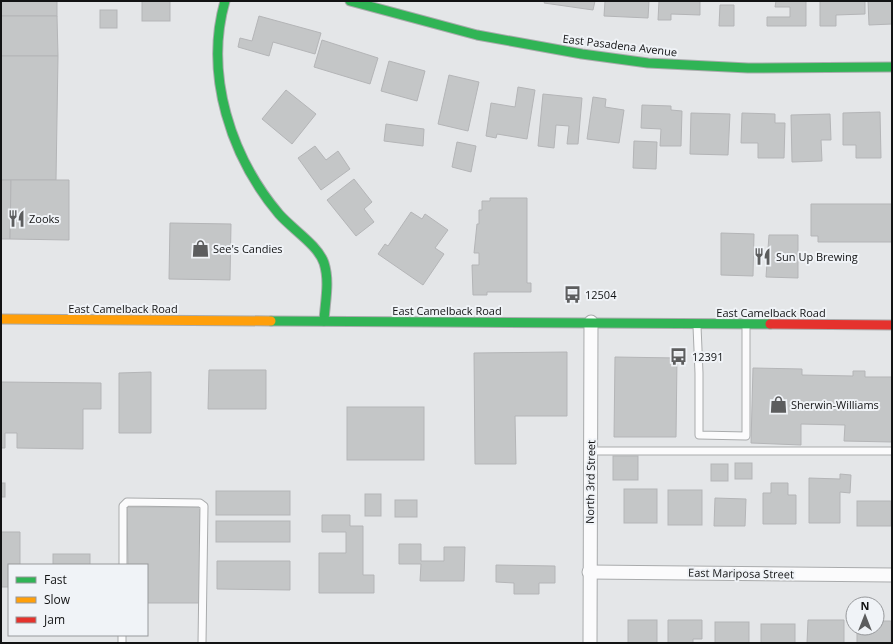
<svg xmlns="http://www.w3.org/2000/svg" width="893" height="644" font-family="'Open Sans',sans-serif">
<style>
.building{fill:#c4c6c7;stroke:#b4b5b7}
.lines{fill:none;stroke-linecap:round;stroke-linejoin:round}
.lane-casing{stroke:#a9abac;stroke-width:9}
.street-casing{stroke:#a9abac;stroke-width:15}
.fast-casing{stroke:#a9abac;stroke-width:11}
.slow-casing{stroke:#a9abac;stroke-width:11}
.jam-casing{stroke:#a9abac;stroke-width:11}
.lane{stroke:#fbfbfc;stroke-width:7}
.street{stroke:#fbfbfc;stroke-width:13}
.fast{stroke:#30b455;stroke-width:9}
.slow{stroke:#ff9f0a;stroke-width:9}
.jam{stroke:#e5322d;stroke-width:9}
.labels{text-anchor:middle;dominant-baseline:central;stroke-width:4;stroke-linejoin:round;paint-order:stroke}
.street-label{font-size:11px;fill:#121314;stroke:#f0f3f7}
.poi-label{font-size:11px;fill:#121314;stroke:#f0f3f7;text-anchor:start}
</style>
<rect width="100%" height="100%" fill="#e4e6e8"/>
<g class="building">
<rect x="1" y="1" width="56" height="15"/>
<rect x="142" y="1" width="28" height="20"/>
<polygon points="545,1 595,1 593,10 544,3"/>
<polygon points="605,1 649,1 648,18 604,16"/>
<polygon points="659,1 700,1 700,15 671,14 671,20 658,20"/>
<polygon points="776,1 806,1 806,26 767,26 767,17 790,17 790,7 775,7"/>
<polygon points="820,1 865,1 865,14 836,15 836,26 820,26"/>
<polygon points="868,1 892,1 892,24 869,25"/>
<polygon points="720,5 734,5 734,26 719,26"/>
<rect x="100" y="10" width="17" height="18"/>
<polygon points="1,16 57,16 58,56 1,56"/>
<polygon points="259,16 321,33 315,54 273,42 269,56 238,47 240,38 252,41"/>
<polygon points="322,40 378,58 370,84 314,67"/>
<polygon points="1,56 58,56 56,180 1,180"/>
<polygon points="389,61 425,71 417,101 381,91"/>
<polygon points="449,75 479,82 468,131 438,124"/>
<polygon points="518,87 535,90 527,139 497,134 496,138 486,136 491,103 515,107"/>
<polygon points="286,90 316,114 292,144 262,119"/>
<polygon points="543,94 582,98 578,144 567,144 569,126 556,125 554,148 538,146"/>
<polygon points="593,97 606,99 605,107 624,110 619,143 587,139"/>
<polygon points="642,105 671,106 671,110 682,111 681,146 660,146 661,129 641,128"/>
<polygon points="880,112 881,158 856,158 856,145 843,145 843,113"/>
<polygon points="691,113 730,114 728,155 690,154"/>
<polygon points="742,113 775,114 775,123 785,123 784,158 758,158 758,143 741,143"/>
<polygon points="830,114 831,140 821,140 822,161 792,162 791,115"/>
<polygon points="386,124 424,129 423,146 384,141"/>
<polygon points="634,141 657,142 656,169 633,168"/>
<polygon points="457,142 476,146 471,172 452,167"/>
<polygon points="315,146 326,160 338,151 350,169 321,190 298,158"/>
<polygon points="354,179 372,202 364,209 374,222 356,236 327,200"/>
<polygon points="1,180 11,180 10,239 1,239"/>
<polygon points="11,180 69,180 69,240 10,239"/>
<polygon points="490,198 527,198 527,283 531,283 531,292 487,292 487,295 473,295 472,265 479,265 479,253 474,253 477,224 479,224 479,210 482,210 482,201 490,201"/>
<polygon points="811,204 892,204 892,242 818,242 818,236 811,236"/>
<polygon points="411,212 422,219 425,214 448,230 435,248 444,254 423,285 378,254 385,244 388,246"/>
<polygon points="170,223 231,224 230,280 169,279"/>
<polygon points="721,233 754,234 753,276 721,275"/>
<polygon points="769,235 798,235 798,278 766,277"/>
<polygon points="567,352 567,416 515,416 516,464 475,464 474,353"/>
<polygon points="615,357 677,358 676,437 614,437"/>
<polygon points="753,368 802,369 802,375 853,376 853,371 865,371 865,377 892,377 892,442 844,441 845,425 801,424 801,445 751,443"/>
<polygon points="209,370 266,370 266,409 208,409"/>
<polygon points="151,372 151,433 119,433 119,373"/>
<polygon points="1,382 101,383 101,409 83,409 83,449 17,448 17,433 5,433 5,448 1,448"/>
<rect x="347" y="407" width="77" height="53"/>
<rect x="613" y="456" width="25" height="24"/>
<rect x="735" y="463" width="17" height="16"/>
<rect x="711" y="464" width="17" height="17"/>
<polygon points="840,474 851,475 850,493 840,492 840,523 809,523 809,478 840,479"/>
<rect x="1" y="483" width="4" height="14"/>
<polygon points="771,483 788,483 788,495 796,495 796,524 763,524 763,493 771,493"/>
<rect x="624" y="489" width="33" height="34"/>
<rect x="668" y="490" width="34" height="35"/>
<rect x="216" y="491" width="74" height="24"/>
<rect x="365" y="494" width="16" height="22"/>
<polygon points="715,498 746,499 745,526 714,526"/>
<rect x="395" y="500" width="22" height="17"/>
<rect x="857" y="501" width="34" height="25"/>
<polygon points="127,507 201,507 200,603 147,603 147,565 128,565"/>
<polygon points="322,515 350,515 350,526 363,526 363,575 374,575 374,593 319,593 319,553 346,553 346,532 322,532"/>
<rect x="216" y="521" width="74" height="21"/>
<polygon points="1,532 20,532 20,565 9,565 9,587 1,587"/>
<polygon points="399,544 421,544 421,561 444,561 444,547 465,547 464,581 420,581 421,564 399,564"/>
<rect x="53" y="554" width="37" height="11"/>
<polygon points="217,561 290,561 290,590 217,589"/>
<polygon points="496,565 555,566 555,583 539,583 539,594 514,594 514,583 496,582"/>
<rect x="628" y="620" width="29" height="23"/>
<polygon points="668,620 702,620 702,639 693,639 693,643 668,643"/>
<polygon points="808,620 844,620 844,643 807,643"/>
<polygon points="877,621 891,621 891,643 857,643 857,628 877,628"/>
<rect x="715" y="622" width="34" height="21"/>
<rect x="761" y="624" width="34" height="19"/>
</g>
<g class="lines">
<defs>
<g id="lane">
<polyline points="697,326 699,373 699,435 746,436 746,326"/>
<polyline points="590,451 892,451"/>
<polyline points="123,565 123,506 127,502 200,503 204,506 202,643"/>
<polyline points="122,643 122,635"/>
</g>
<g id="street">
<polyline points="589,572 892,575"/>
<polyline points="590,643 591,322"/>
</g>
<g id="fast">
<path d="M225,1C204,75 231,157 279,214C292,229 318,245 324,263C330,282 325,302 324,321"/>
<polyline points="350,1 477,35 582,54 648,63 748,68 892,67"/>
<polyline points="271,321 770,324"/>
</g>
<polyline id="slow" points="1,319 271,321"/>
<polyline id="jam" points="770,324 892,325"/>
</defs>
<use href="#lane" class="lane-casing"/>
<use href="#street" class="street-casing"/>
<use href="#fast" class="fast-casing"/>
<use href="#slow" class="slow-casing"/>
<use href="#jam" class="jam-casing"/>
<use href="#lane" class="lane"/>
<use href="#street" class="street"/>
<use href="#fast" class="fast"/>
<use href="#slow" class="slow"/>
<use href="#jam" class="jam"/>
</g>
<defs>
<symbol id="restaurant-bare" viewBox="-9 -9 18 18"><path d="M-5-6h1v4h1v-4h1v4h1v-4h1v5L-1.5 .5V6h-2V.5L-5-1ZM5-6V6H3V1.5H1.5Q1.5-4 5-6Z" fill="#5c5d5e" stroke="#f0f3f7" stroke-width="2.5" paint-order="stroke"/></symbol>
<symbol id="shop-bare" viewBox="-9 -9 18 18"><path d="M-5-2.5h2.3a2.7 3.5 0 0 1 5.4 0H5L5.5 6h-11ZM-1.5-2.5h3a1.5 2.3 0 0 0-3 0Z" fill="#5c5d5e" stroke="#f0f3f7" stroke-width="2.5" paint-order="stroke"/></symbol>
<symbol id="bus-bare" viewBox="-9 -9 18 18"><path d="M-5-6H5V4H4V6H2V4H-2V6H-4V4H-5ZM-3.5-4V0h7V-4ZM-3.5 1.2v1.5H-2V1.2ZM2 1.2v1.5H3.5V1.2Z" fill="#5c5d5e" stroke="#f0f3f7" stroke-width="2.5" paint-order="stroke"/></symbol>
</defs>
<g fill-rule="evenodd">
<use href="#restaurant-bare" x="4" y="206" width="25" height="25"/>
<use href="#shop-bare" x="188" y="236" width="25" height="25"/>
<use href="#restaurant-bare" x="750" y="244" width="25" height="25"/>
<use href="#bus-bare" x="560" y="282" width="25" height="25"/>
<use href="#bus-bare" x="666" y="344" width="25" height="25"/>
<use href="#shop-bare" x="766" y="392" width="25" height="25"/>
</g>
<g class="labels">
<g class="street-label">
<text transform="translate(620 45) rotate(7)">East Pasadena Avenue</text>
<text x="123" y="308">East Camelback Road</text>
<text x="447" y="310">East Camelback Road</text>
<text x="771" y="312">East Camelback Road</text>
<text transform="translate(590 482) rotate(-89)">North 3rd Street</text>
<text transform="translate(741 573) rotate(1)">East Mariposa Street</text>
</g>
<g class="poi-label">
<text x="29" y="218">Zooks</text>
<text x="213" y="248">See's Candies</text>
<text x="776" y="256">Sun Up Brewing</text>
<text x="585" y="294">12504</text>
<text x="692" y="356">12391</text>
<text x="791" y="404">Sherwin-Williams</text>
</g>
</g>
<rect width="893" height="644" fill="none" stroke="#121314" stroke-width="4"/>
<rect x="8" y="564" width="140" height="72" fill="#f0f3f7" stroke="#97999c"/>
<rect x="16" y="577" width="20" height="6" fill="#30b455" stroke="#97999c"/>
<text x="44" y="584" font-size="12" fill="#121314">Fast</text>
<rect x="16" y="597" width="20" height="6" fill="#ff9f0a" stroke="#97999c"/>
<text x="44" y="604" font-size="12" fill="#121314">Slow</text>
<rect x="16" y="617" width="20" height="6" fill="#e5322d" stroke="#97999c"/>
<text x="44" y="624" font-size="12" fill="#121314">Jam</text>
<g transform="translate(865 616)"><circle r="19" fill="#f0f3f7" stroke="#97999c"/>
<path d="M0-3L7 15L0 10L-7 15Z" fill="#5c5d5e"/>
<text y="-6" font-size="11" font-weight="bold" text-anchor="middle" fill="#121314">N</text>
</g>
</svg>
